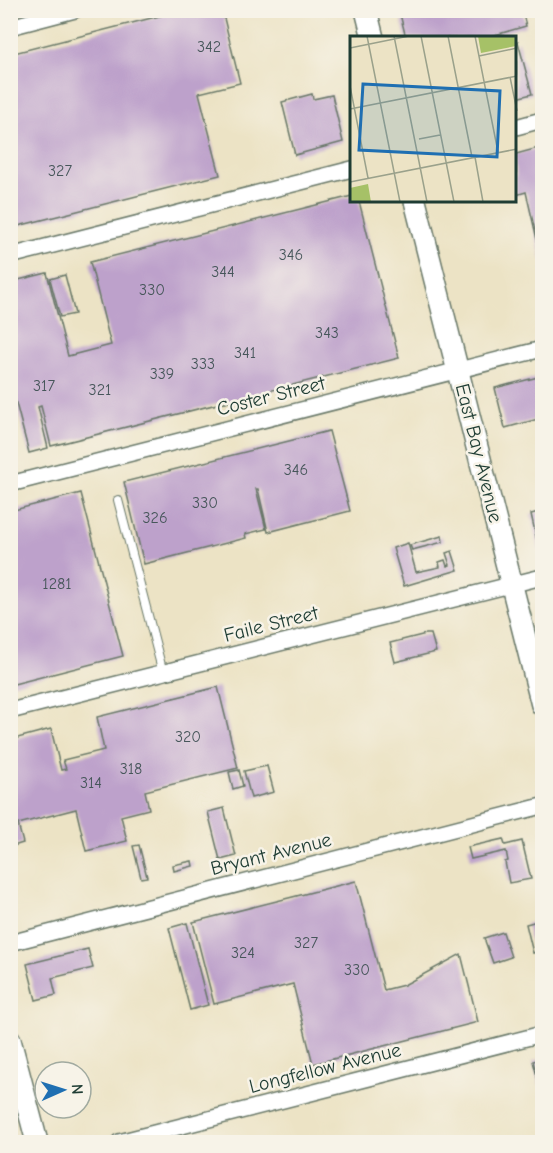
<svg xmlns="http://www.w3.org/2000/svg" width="553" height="1153" font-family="'Comic Neue',sans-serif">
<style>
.building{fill:#bda1cb}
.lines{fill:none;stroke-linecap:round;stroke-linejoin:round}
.lane-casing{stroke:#677767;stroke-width:10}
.street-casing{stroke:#677767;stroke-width:18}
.secondary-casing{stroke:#677767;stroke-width:24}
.lane{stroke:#fff;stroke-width:8}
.street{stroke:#fff;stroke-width:15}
.secondary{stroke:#fff;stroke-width:21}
.labels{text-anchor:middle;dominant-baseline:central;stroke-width:5;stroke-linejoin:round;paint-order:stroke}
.number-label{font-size:16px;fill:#46565a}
.street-label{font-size:20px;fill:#1f3d34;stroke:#f7f3e8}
.inset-road{fill:none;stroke:#9aa18b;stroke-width:1.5}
.view{fill:#1f6fb2;fill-opacity:0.15;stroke:#1f6fb2;stroke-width:3}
.inset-edge{fill:none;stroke:#1f3d34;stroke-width:3}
</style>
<rect width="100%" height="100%" fill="#f7f3e8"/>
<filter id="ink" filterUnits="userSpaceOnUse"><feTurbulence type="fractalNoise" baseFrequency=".0167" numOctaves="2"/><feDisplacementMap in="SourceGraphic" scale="12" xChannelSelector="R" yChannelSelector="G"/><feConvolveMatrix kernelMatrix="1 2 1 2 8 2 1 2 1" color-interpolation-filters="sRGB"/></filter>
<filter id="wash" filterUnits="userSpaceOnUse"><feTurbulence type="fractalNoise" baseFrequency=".008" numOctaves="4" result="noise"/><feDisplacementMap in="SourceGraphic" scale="24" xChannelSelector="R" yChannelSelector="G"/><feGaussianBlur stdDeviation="1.35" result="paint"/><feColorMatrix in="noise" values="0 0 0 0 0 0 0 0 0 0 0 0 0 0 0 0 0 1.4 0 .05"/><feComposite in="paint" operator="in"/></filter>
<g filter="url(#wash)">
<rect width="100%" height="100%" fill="#ece3c5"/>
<g id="blocks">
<g class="building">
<polygon points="183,10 222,10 240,83 199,93 220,175 10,228 10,54"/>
<polygon points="399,10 522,10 526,26 485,38 406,38"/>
<polygon points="516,42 518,42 532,94 516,98"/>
<polygon points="312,94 313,99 332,95 343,142 295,155 282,102"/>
<polygon points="542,147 542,261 526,192 516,195 516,154"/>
<polygon points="352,196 352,201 359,201 399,358 51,446 41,406 38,407 48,448 29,453 10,380 10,282 47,273 68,356 111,345 90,262"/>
<polygon points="65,275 75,314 60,317 50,279"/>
<polygon points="542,376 542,418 505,428 495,388"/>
<polygon points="329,431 350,511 268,532 258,489 256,489 266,529 245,534 246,538 144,564 124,482"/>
<polygon points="81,493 123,656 10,685 10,511"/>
<polygon points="542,511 542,549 539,550 531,514"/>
<polygon points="442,536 443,542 412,550 410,545"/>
<polygon points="408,543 416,572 440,567 439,562 445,560 447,566 450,565 446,553 452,551 458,570 404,586 393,548"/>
<polygon points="426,634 431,634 436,652 395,662 390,643"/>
<polygon points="218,687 238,768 145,791 149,809 121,816 127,841 86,851 76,809 18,824 23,843 10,847 10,740 51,729 61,770 66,769 63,760 104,750 97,717"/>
<polygon points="267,766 274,792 251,798 244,771"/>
<polygon points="239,770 243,786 233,789 229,772"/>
<polygon points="224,808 236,856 220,860 208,812"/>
<polygon points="503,839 505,845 522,841 531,879 509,883 505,862 508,861 506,851 471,859 468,847"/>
<polygon points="139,845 147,877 141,878 133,846"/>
<polygon points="192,861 193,866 174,871 173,865"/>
<polygon points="356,881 384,990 404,985 461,954 478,1022 313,1064 293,984 214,1004 193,922"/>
<polygon points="541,920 542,951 533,953 526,924"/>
<polygon points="187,923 208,1005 190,1010 169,928"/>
<polygon points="503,932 511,957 493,963 484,938"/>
<polygon points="88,949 93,968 52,978 56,995 36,1000 27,964"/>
<polygon points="542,1059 542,1083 539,1084 533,1061"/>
</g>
</g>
</g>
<g filter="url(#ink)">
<use href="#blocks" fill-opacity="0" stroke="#677767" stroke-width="1.5"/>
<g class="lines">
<defs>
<polyline id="lane" points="118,500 163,673"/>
<g id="street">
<polyline points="10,27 75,10"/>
<polyline points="516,127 542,120"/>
<polyline points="10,256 352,169"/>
<polyline points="10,484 542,349"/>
<polyline points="10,711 542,577"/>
<polyline points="10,943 542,806"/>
<polyline points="119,1142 542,1034"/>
</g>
<g id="secondary">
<polyline points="366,10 373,38"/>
<polyline points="415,201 542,705"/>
<polyline points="10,1040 37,1142"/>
</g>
</defs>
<use href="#lane" class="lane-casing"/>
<use href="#street" class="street-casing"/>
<use href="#secondary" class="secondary-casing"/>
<use href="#lane" class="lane"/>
<use href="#street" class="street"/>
<use href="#secondary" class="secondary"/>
</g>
</g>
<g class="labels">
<g class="number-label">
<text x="209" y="47">342</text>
<text x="60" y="171">327</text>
<text x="291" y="255">346</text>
<text x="223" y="272">344</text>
<text x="152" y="290">330</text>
<text x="327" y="333">343</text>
<text x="245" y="353">341</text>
<text x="203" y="364">333</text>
<text x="162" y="374">339</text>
<text x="44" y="386">317</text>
<text x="100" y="390">321</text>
<text x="296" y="470">346</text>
<text x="205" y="503">330</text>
<text x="155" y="518">326</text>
<text x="57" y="584">1281</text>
<text x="188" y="737">320</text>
<text x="131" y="769">318</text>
<text x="91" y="783">314</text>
<text x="306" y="943">327</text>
<text x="243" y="953">324</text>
<text x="357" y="970">330</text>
</g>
<g class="street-label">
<text transform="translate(271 396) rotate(-14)">Coster Street</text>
<text transform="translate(479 453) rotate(76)">East Bay Avenue</text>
<text transform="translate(271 624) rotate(-14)">Faile Street</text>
<text transform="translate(271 854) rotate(-14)">Bryant Avenue</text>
<text transform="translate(325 1068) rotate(-14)">Longfellow Avenue</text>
</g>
</g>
<g transform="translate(350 36)">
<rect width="166" height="166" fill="#ece3c5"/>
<path d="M128,0H166V10L131,17ZM18,148L21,166H0V152Z" fill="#a6c167"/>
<path class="inset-road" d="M17,0L50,166M44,0L77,166M71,0L104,166M98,0L122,121M125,0L148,116M0,12L59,0M129,20L167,12M160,41L167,75M0,50L18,142M0,73L167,40M69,103L90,99M125,121L133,166M0,146L167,113"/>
<path class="view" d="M13,48L150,55L147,121L9,114Z"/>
<rect width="166" height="166" class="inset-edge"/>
</g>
<rect width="553" height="1153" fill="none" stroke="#f7f3e8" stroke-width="36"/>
<g transform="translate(63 1090) rotate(87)"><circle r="28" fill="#f7f3e8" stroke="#a1aaa0" stroke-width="1.5"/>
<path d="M0-4.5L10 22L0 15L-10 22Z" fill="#1f6fb2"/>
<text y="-9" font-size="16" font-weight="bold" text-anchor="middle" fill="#1f3d34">N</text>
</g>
</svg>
